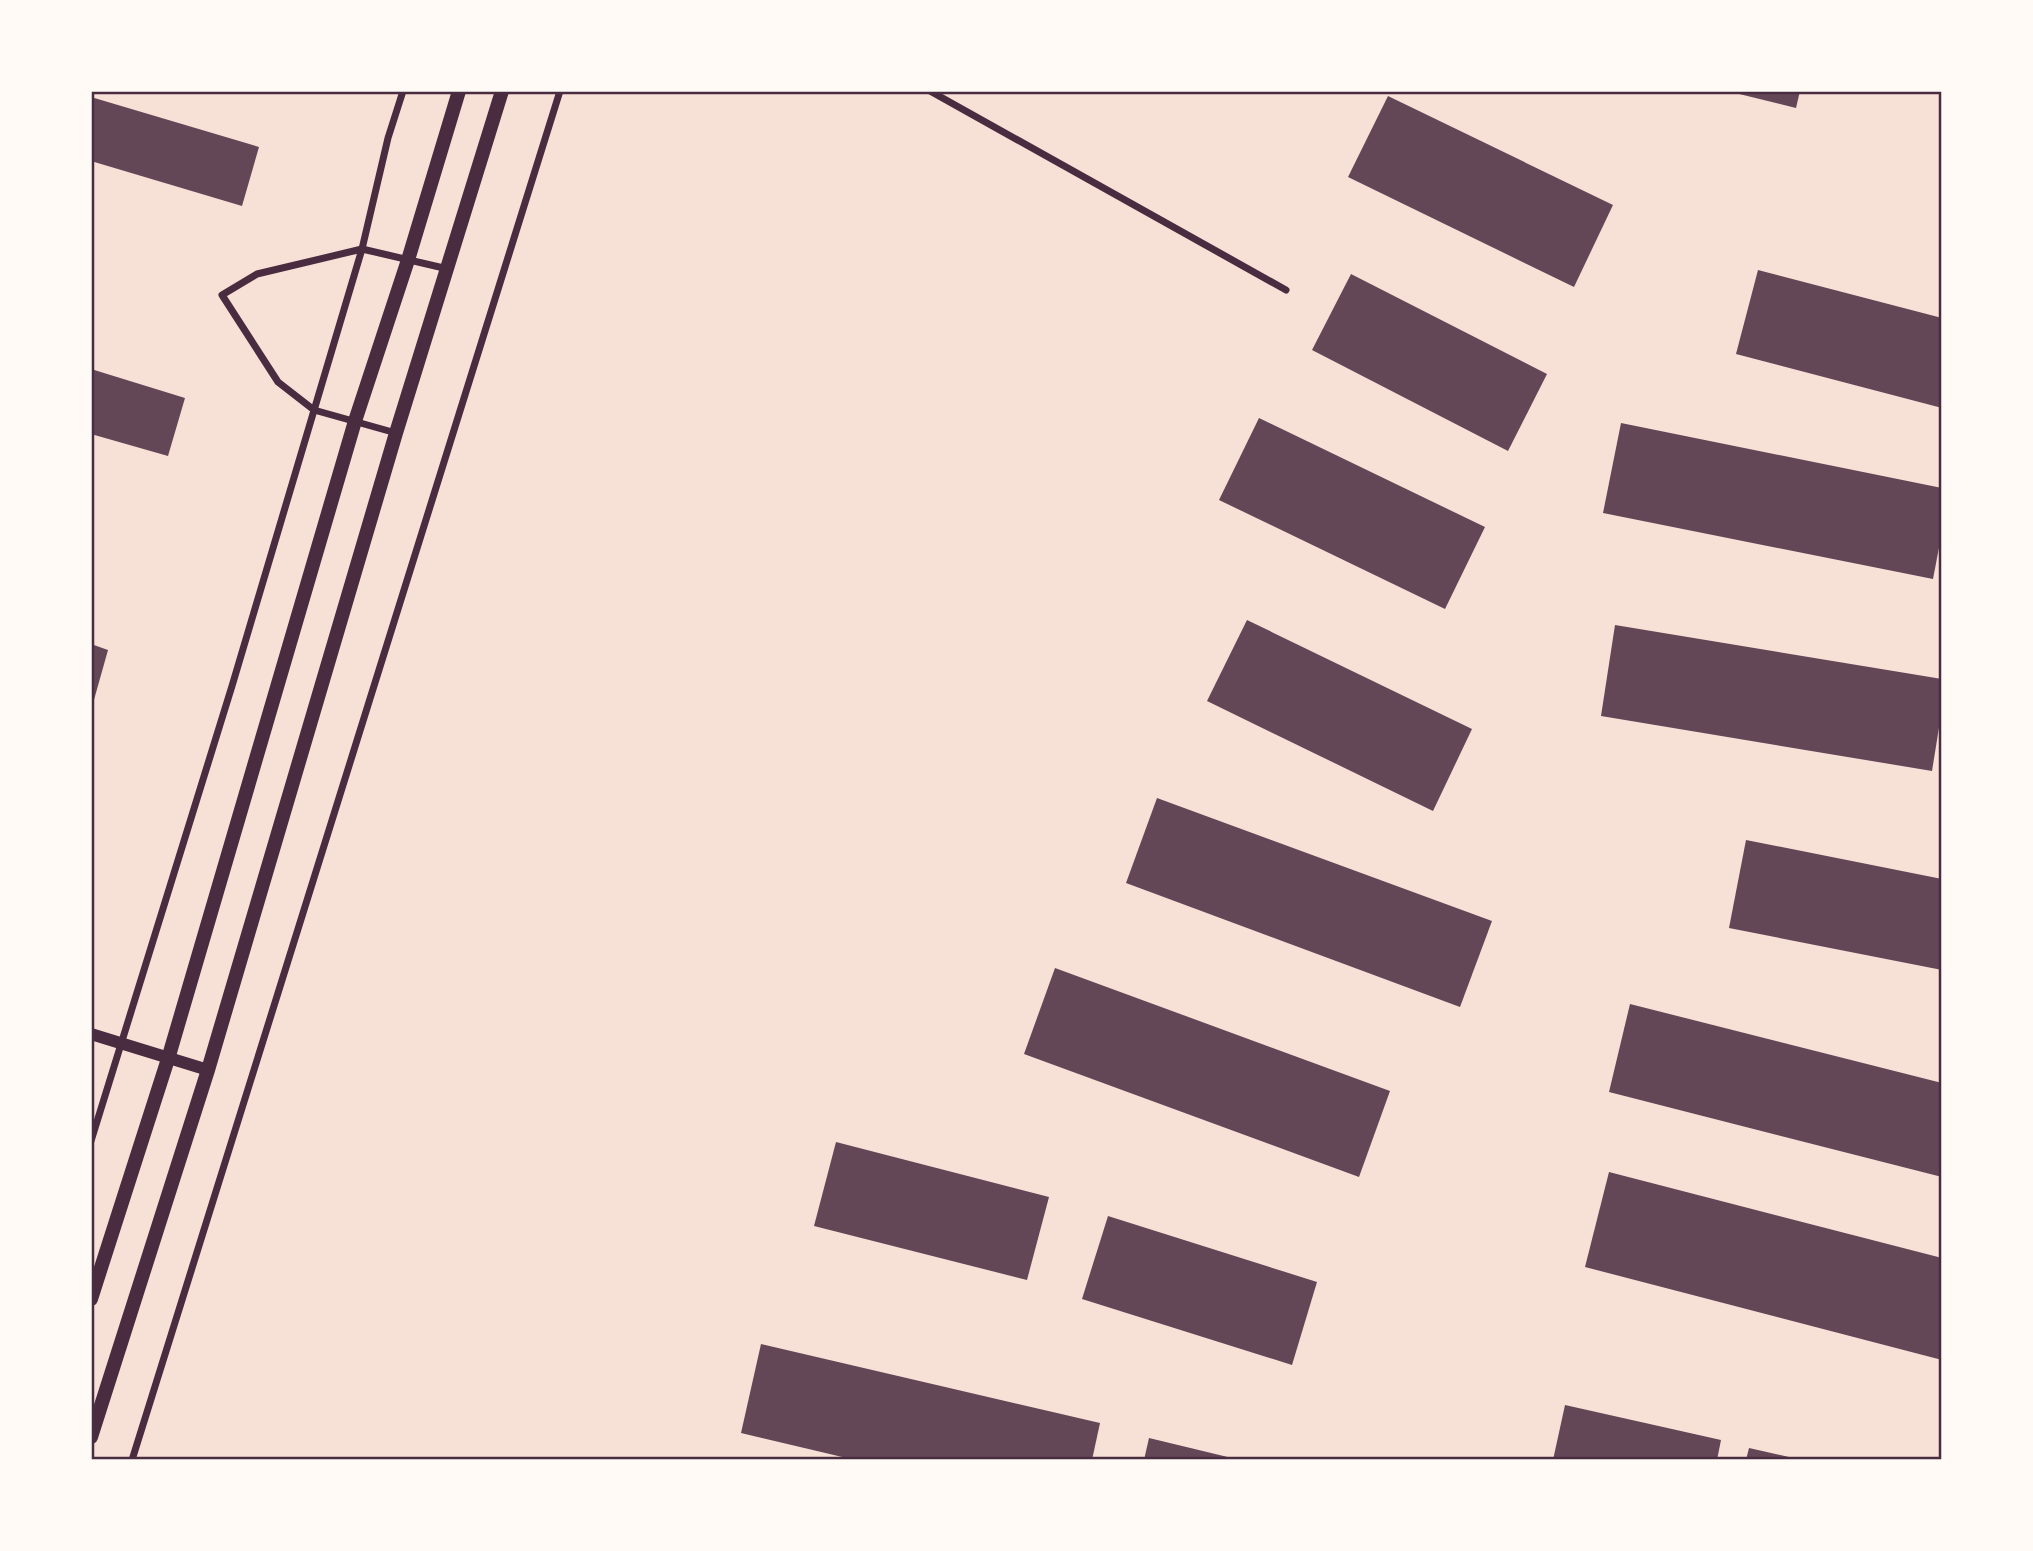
<svg xmlns="http://www.w3.org/2000/svg" width="2033" height="1551" font-family="Quicksand,sans-serif">
<style>
.building{fill:#644757}
.lines{fill:none;stroke-linecap:round;stroke-linejoin:round}
.minor{stroke:#4a2c40;stroke-width:7}
.tertiary{stroke:#4a2c40;stroke-width:12}
.secondary{stroke:#4a2c40;stroke-width:14}
.neatline{fill:none;stroke:#4a2c40;stroke-width:2.5}
</style>
<rect width="100%" height="100%" fill="#f7e1d7"/>
<g class="building">
<polygon points="1727,91 1800,91 1796,108"/>
<polygon points="1388,96 1613,205 1574,287 1348,177"/>
<polygon points="91,97 259,147 242,206 91,161"/>
<polygon points="1758,270 1942,318 1942,408 1736,354"/>
<polygon points="1351,274 1547,374 1508,451 1312,350"/>
<polygon points="91,369 185,398 168,456 91,434"/>
<polygon points="1259,418 1485,527 1445,609 1219,500"/>
<polygon points="1621,423 1942,488 1942,532 1933,579 1603,513"/>
<polygon points="1247,620 1472,729 1433,811 1207,701"/>
<polygon points="1615,625 1942,679 1942,709 1932,771 1601,716"/>
<polygon points="91,644 108,650 92,707 91,706"/>
<polygon points="1157,798 1492,921 1460,1007 1126,883"/>
<polygon points="1746,840 1942,879 1942,970 1729,928"/>
<polygon points="1055,968 1390,1091 1359,1177 1024,1054"/>
<polygon points="1630,1004 1942,1083 1942,1177 1609,1092"/>
<polygon points="836,1142 1049,1197 1027,1280 814,1226"/>
<polygon points="1609,1172 1942,1258 1942,1360 1585,1267"/>
<polygon points="1108,1216 1317,1282 1292,1365 1082,1299"/>
<polygon points="761,1344 1100,1423 1092,1460 855,1460 741,1433"/>
<polygon points="1565,1405 1721,1440 1717,1460 1553,1460"/>
<polygon points="1149,1438 1236,1459 1236,1460 1144,1460"/>
<polygon points="1749,1448 1798,1459 1798,1460 1746,1460"/>
</g>
<g class="lines">
<g class="minor">
<polyline points="930,91 1286,290"/>
<polyline points="396,433 314,410 278,382 222,295 257,274 362,249 448,269"/>
<polyline points="91,1141 232,686 362,249 388,138 403,91"/>
<polyline points="132,1460 560,91"/>
</g>
<polyline class="tertiary" points="91,1034 208,1070"/>
<g class="secondary">
<polyline points="91,1299 168,1059 355,421 408,260 459,91"/>
<polyline points="91,1437 208,1070 396,433 502,91"/>
</g>
</g>
<rect width="2033" height="1551" fill="none" stroke="#fffaf5" stroke-width="186"/>
<rect x="93" y="93" width="1847" height="1365" class="neatline"/>
</svg>
